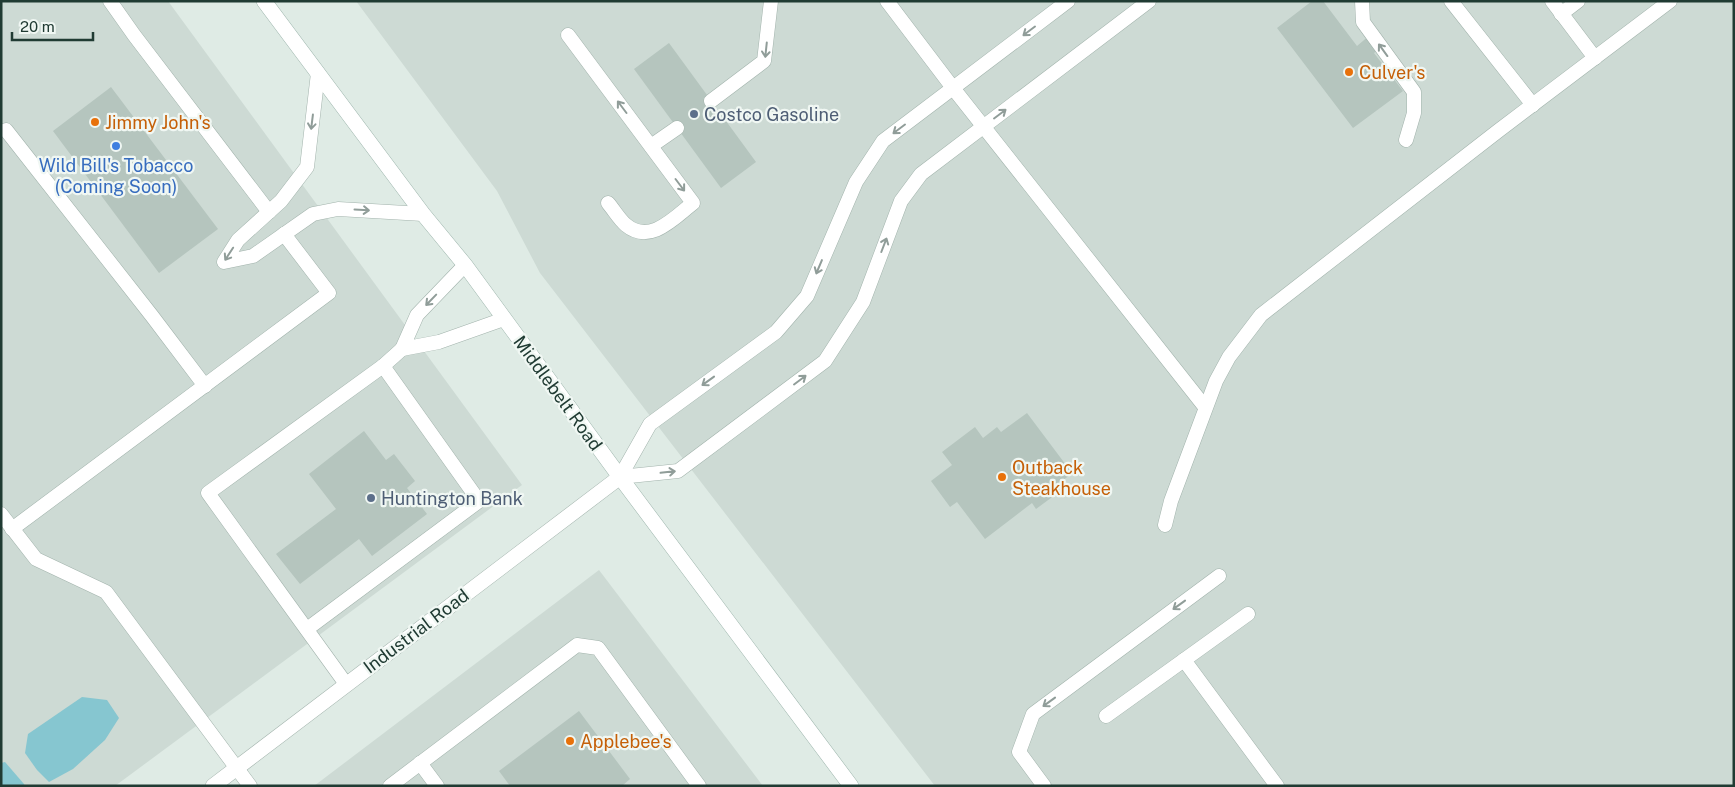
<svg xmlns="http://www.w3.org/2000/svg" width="1735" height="787" font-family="'Public Sans',sans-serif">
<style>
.built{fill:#cddad4}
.water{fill:#86c6d0}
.building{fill:#b5c5be}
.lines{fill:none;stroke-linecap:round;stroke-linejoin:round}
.service-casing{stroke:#a2b3ac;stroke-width:15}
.minor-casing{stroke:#a2b3ac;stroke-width:16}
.secondary-casing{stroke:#9eb6ad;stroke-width:16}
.service{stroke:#fff;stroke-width:14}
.minor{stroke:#fff;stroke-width:15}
.secondary{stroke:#fff;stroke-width:15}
.oneway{stroke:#909d99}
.food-dot{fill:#e8710a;stroke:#f0f7f3;stroke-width:2}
.service-dot{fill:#5c6f8a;stroke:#f0f7f3;stroke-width:2}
.shop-dot{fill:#3f7fe0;stroke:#f0f7f3;stroke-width:2}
.labels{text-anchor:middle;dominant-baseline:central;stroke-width:4.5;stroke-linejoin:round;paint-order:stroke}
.food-label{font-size:18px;fill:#c56008;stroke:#f0f7f3;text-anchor:start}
.service-label{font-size:18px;fill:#4e5e75;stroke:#f0f7f3;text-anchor:start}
.shop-label{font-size:18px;fill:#366cbe;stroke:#f0f7f3}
.street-label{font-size:18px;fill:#203b33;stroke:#f0f7f3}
</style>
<rect width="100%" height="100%" fill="#dfebe5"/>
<g class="built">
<polygon points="1,1 168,1 522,485 115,786 1,786"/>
<polygon points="356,1 1734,1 1734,786 935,786 540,273 497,191"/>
<polygon points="599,570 763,786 314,786"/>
</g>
<g class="water">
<polygon points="82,697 107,700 119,718 105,740 73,769 49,782 37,770 25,753 28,734"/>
<polygon points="5,762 24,784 25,786 1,786 1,763"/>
</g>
<g class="building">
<polygon points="1312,1 1323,1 1357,46 1370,35 1380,48 1374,53 1403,91 1353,128 1277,28"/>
<polygon points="669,43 756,162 721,188 634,69"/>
<polygon points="111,87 218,229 159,273 53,131"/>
<polygon points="1027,413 1072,473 1055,487 1059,492 1036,509 1032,503 985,539 957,502 950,507 931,481 952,465 942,452 975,427 983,438 997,427 1001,432"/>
<polygon points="364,431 386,460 394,454 415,481 407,488 427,514 372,556 359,539 300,584 276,554 336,509 309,474"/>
<polygon points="579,711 630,779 622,786 510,786 499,771"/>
</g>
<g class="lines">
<defs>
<g id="service">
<polyline points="110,1 134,35 269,212"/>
<polyline points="887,1 953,88 1205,407"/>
<polyline points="1362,1 1363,22 1414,92 1414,113 1406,140"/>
<polyline points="1451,1 1533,105"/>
<polyline points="1552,1 1595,58"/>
<polyline points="1561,14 1578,1"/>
<path d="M568,35L693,203C674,218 650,245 626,225C619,219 614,210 608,203"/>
<polyline points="318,73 307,167 281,201 238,240 224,262 253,256 313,214 338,209 423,214"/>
<polyline points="711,101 764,61 771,1"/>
<polyline points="6,130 152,316 205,386"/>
<polyline points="651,146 677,128"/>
<polyline points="465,265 417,315 402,349 439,342 504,319"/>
<polyline points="620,477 678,471 825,361 863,302 901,201 921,174 1149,1"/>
<polyline points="620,477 650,424 776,332 807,296 856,182 883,141 1068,1"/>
<polyline points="1,514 36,559 106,592 250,786"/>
<polyline points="1165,525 1171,501 1216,381 1229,357 1261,315 1498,131 1670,1"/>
<polyline points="12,529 329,293 284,234"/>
<polyline points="1248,614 1184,660 1277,786"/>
<polyline points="307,629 479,501 383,366"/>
<polyline points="346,684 208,493 383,366 402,349"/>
<polyline points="1106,716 1184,660"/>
<polyline points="420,763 437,786"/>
<polyline points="390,786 577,645 598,648 699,786"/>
<polyline points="1044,786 1019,752 1033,714 1219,576"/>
</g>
<polyline id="minor" points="213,786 620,477"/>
<polyline id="secondary" points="264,1 423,214 465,265 620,477 851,786"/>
</defs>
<use href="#service" class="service-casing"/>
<use href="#minor" class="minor-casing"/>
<use href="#secondary" class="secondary-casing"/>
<use href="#service" class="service"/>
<use href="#minor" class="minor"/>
<use href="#secondary" class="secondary"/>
</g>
<defs><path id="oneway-shaft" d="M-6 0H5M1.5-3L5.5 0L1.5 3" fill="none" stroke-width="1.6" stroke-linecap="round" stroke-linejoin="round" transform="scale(1.25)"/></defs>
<g class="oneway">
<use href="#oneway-shaft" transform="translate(1029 31) rotate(143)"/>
<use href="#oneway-shaft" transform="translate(766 50) rotate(96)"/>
<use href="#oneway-shaft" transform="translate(1383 50) rotate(-126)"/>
<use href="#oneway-shaft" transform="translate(622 107) rotate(-127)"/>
<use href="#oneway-shaft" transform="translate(1000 114) rotate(-37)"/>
<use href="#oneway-shaft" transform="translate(312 122) rotate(97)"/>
<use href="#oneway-shaft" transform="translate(899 129) rotate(143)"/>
<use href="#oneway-shaft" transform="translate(680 185) rotate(53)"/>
<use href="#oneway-shaft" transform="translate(362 210) rotate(3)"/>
<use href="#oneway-shaft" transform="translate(884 245) rotate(-69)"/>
<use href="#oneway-shaft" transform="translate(229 254) rotate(123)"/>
<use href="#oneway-shaft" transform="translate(819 267) rotate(113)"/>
<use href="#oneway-shaft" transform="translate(431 300) rotate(134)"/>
<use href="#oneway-shaft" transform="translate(800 380) rotate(-37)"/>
<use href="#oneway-shaft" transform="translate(708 381) rotate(144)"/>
<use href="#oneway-shaft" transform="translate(668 472) rotate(-6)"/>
<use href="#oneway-shaft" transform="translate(1179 605) rotate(144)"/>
<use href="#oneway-shaft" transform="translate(1049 702) rotate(144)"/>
</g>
<g class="food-dot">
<circle cx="1349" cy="72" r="5"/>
<circle cx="95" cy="122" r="5"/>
<circle cx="1002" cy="477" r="5"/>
<circle cx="570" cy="741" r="5"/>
</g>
<g class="service-dot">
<circle cx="694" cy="114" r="5"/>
<circle cx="371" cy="498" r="5"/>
</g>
<circle class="shop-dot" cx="116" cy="146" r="5"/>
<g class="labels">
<g class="food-label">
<text x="1359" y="72">Culver's</text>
<text x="105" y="122">Jimmy John's</text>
<text x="1012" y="467">Outback<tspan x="1012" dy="21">Steakhouse</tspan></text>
<text x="580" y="741">Applebee's</text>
</g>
<g class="service-label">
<text x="704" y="114">Costco Gasoline</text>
<text x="381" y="498">Huntington Bank</text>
</g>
<g class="shop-label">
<text x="116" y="165">Wild Bill's Tobacco<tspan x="116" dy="21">(Coming Soon)</tspan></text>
</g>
<g class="street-label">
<text transform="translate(558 393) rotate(54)">Middlebelt Road</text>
<text transform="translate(416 631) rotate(-37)">Industrial Road</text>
</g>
</g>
<rect width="1735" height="787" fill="none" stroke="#203b33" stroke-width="5"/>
<path d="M12 32v8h81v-8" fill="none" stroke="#203b33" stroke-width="2.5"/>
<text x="20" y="32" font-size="15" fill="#203b33" stroke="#f0f7f3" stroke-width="4" paint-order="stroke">20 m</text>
</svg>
